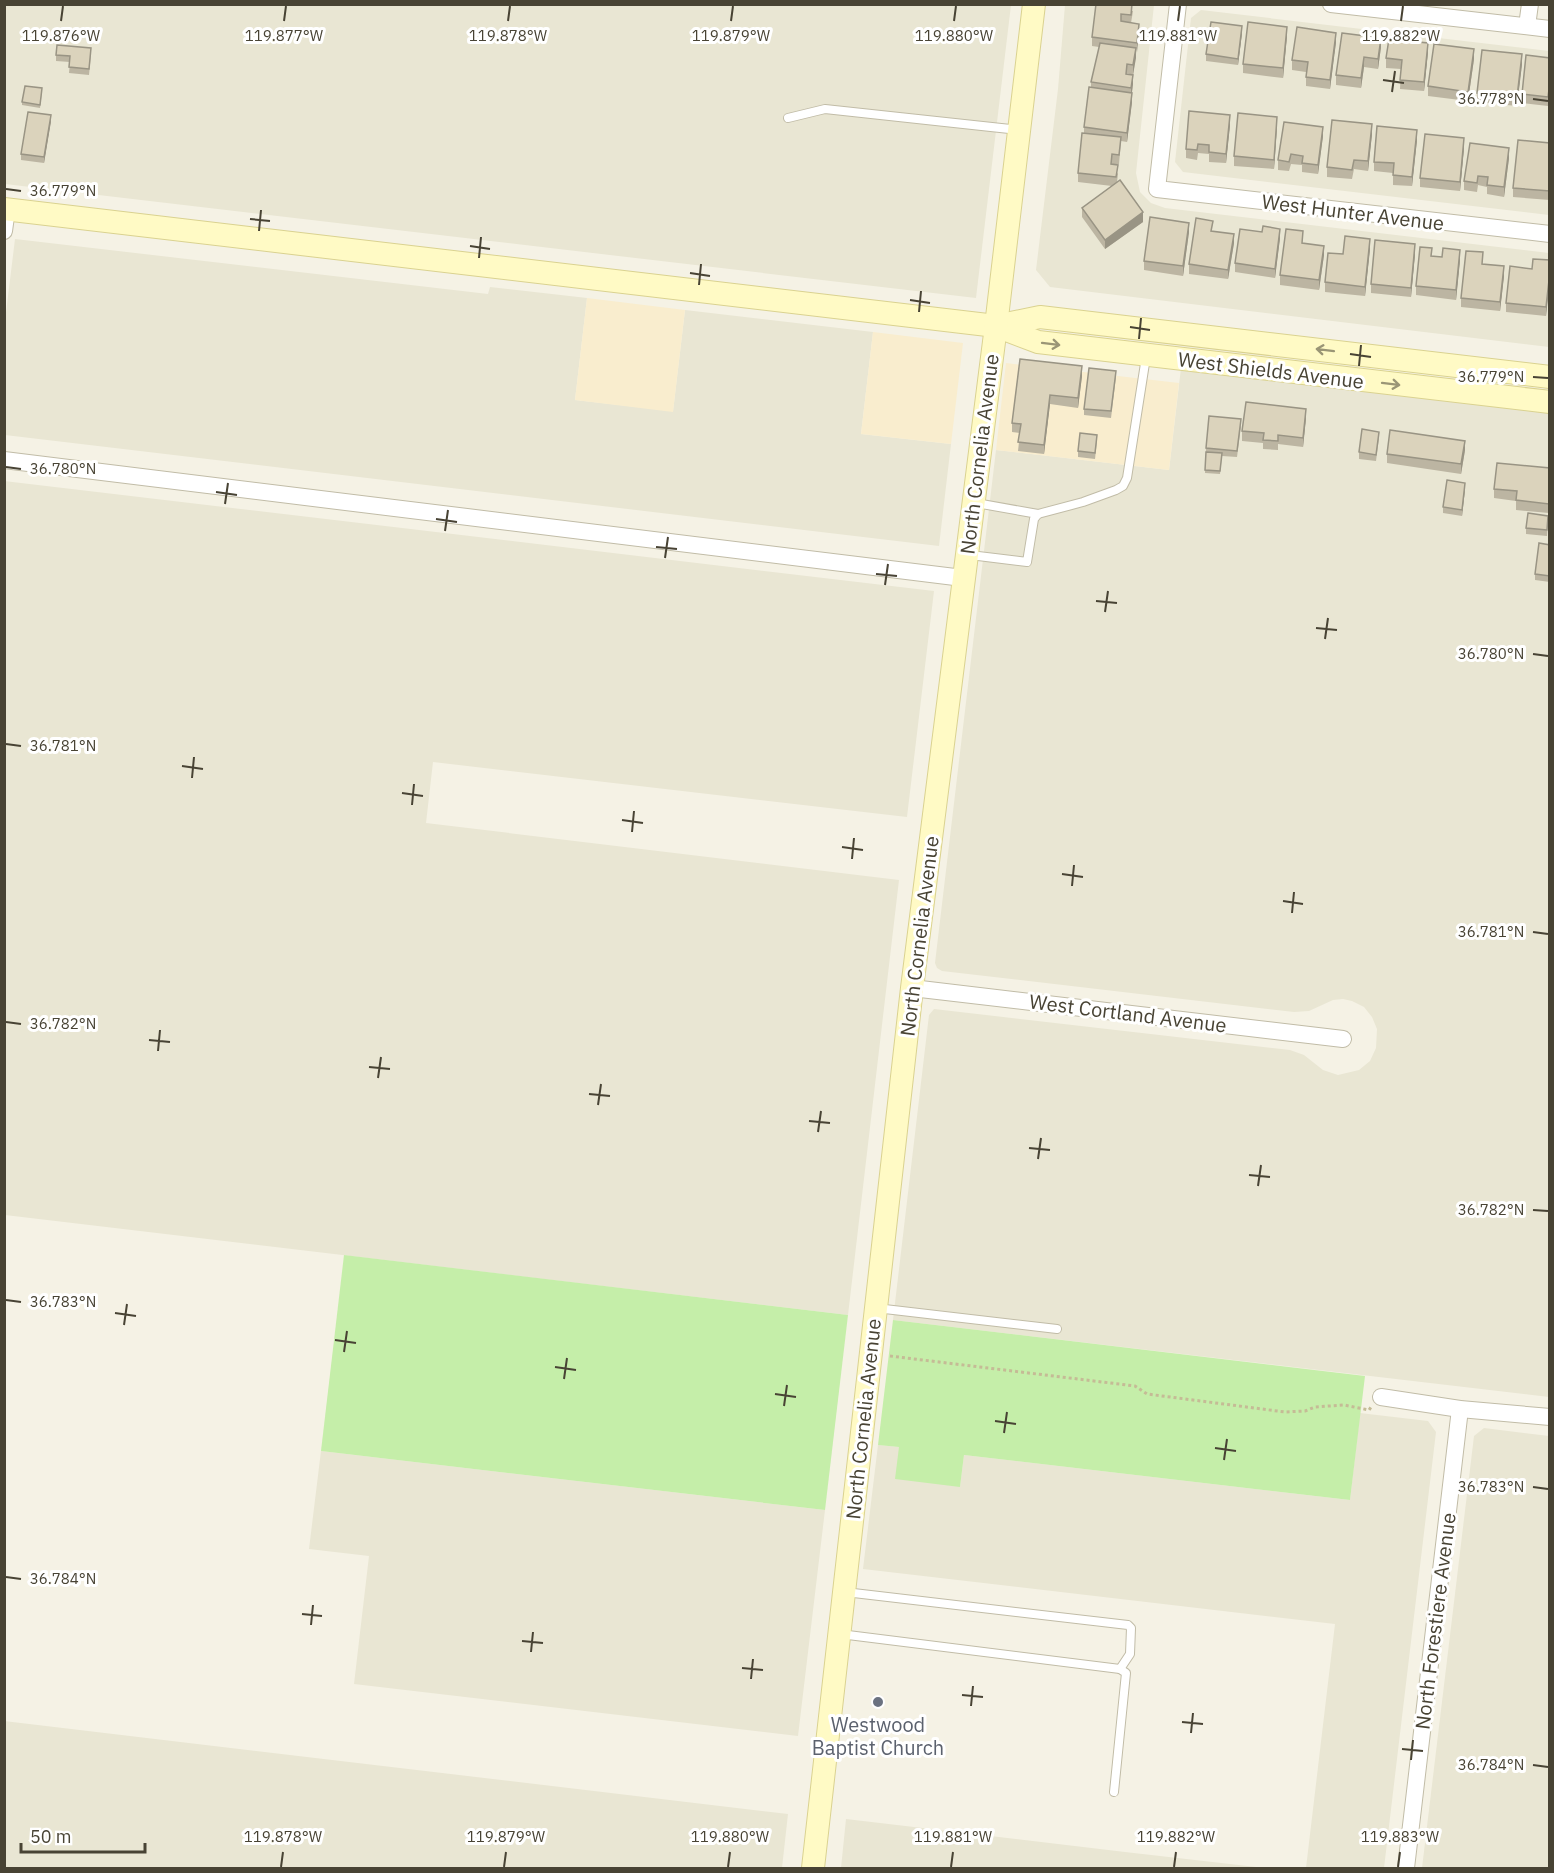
<svg xmlns="http://www.w3.org/2000/svg" width="1554" height="1873" font-family="'IBM Plex Sans',sans-serif">
<style>
.residential{fill:#e9e6d3}
.commercial{fill:#f9edce}
.green{fill:#c5eea9}
.lines{fill:none;stroke-linecap:round;stroke-linejoin:round}
.lane-casing{stroke:#c1bca7;stroke-width:10}
.street-casing{stroke:#c1bca7;stroke-width:18}
.secondary-casing{stroke:#dad290;stroke-width:24}
.path{stroke:#c5bb96;stroke-width:3;stroke-dasharray:3 3;stroke-linecap:butt}
.lane{stroke:#fff;stroke-width:8}
.street{stroke:#fff;stroke-width:16}
.secondary{stroke:#fffac5;stroke-width:22}
.wall{fill:#bcb5a2}
.shaded-wall{fill:#999484}
.building{fill:#dbd3bc;stroke:#999484;stroke-width:1.5}
.oneway{stroke:#9a9575}
.ticks{fill:none;stroke:#484334;stroke-width:2}
.worship-dot{fill:#6b7280;stroke:#fff;stroke-width:2}
.labels{text-anchor:middle;dominant-baseline:central;stroke-width:6;stroke-linejoin:round;paint-order:stroke}
.street-label{font-size:20px;fill:#484334;stroke:#fff}
.worship-label{font-size:20px;fill:#5b616d;stroke:#fff}
.ticks-label{font-size:15px;text-anchor:middle;fill:#484334;stroke:#fff;stroke-width:6;stroke-linejoin:round;paint-order:stroke}
</style>
<rect width="100%" height="100%" fill="#f5f2e5"/>
<g class="residential">
<polygon points="5,5 1011,5 976,298 5,184"/>
<polygon points="1065,5 1154,5 1136,173 1140,192 1151,203 1165,208 1549,253 1549,347 1050,287 1036,270 1058,89"/>
<polygon points="1201,10 1549,51 1549,215 1183,172 1175,162 1191,18"/>
<polygon points="15,239 488,294 490,287 587,298 575,400 673,411 685,310 873,332 861,434 951,444 939,546 5,435 4,329"/>
<polygon points="1181,368 1549,412 1549,1397 893,1320 929,1015 934,1009 1290,1050 1304,1055 1323,1070 1338,1075 1359,1070 1370,1061 1376,1048 1377,1029 1372,1017 1364,1007 1352,1001 1343,999 1333,1000 1309,1011 1294,1012 942,971 937,968 935,963 996,450 1169,470"/>
<polygon points="4,481 934,591 907,817 433,762 426,823 899,880 848,1315 5,1215"/>
<polygon points="1360,1413 1428,1421 1436,1432 1384,1868 1306,1868 1335,1624 863,1569 878,1445 899,1447 960,1487 964,1455 1350,1500"/>
<polygon points="1484,1428 1549,1436 1549,1868 1422,1868 1474,1436"/>
<polygon points="321,1451 825,1510 798,1736 354,1684 369,1556 309,1549"/>
<polygon points="4,1721 788,1814 782,1868 5,1868"/>
<polygon points="846,1819 1125,1852 1265,1868 841,1868"/>
</g>
<g class="commercial">
<polygon points="587,298 685,310 673,412 575,400"/>
<polygon points="873,332 963,343 951,444 861,434"/>
<polygon points="1006,363 1179,383 1169,470 996,450"/>
</g>
<g class="green">
<polygon points="344,1255 848,1315 825,1510 321,1451"/>
<polygon points="893,1320 1365,1376 1350,1500 964,1455 960,1487 895,1479 899,1447 878,1445"/>
</g>
<g class="lines">
<defs>
<g id="lane">
<polyline points="788,118 825,109 1019,130"/>
<polyline points="976,503 1038,514"/>
<polyline points="970,555 1027,562 1034,519 1038,514 1083,502 1116,490 1123,486 1127,478 1146,357"/>
<polyline points="876,1308 1057,1329"/>
<polyline points="845,1592 1128,1625 1131,1628 1130,1654 1120,1669"/>
<polyline points="840,1634 1120,1669 1126,1673 1114,1792"/>
</g>
<g id="street">
<polyline points="1178,4 1157,189 1550,234"/>
<polyline points="1331,4 1550,29"/>
<polyline points="1527,26 1530,4"/>
<polyline points="4,231 7,209"/>
<polyline points="4,460 963,578"/>
<polyline points="912,988 1343,1039"/>
<polyline points="1381,1397 1460,1409 1550,1417"/>
<polyline points="1406,1868 1460,1409"/>
</g>
<g id="secondary">
<polyline points="4,209 996,326 1038,342 1550,402"/>
<polyline points="996,326 1040,317 1550,377"/>
<polyline points="813,1868 912,988 996,326 1034,4"/>
</g>
</defs>
<use href="#lane" class="lane-casing"/>
<use href="#street" class="street-casing"/>
<use href="#secondary" class="secondary-casing"/>
<polyline class="path" points="890,1356 1135,1386 1147,1394 1285,1412 1305,1411 1315,1407 1344,1405 1369,1410 1371,1407"/>
<use href="#lane" class="lane"/>
<use href="#street" class="street"/>
<use href="#secondary" class="secondary"/>
</g>
<g class="wall">
<polygon points="1096,4 1133,11 1131,23 1139,33 1133,75 1127,73 1133,84 1132,93 1132,102 1127,142 1121,141 1119,164 1112,164 1118,174 1117,182 1143,222 1105,249 1082,217 1082,208 1112,186 1078,182 1078,173 1084,133 1084,127 1091,87 1091,82 1099,47 1092,46 1092,37"/>
<polygon points="1242,33 1238,65 1206,61 1206,54"/>
<polygon points="1287,36 1283,78 1243,73 1243,64"/>
<polygon points="1336,42 1330,89 1306,86 1306,72 1292,70 1292,60"/>
<polygon points="1381,47 1378,69 1364,67 1361,88 1336,85 1336,75"/>
<polygon points="1428,52 1424,91 1400,89 1401,69 1386,68 1386,58"/>
<polygon points="91,54 89,75 69,73 70,62 56,61 56,55"/>
<polygon points="1550,58 1550,90 1548,106 1522,103 1522,94"/>
<polygon points="1474,59 1468,101 1428,96 1428,86"/>
<polygon points="1522,64 1517,106 1477,102 1477,93"/>
<polygon points="42,92 40,108 22,105 22,102"/>
<polygon points="51,121 44,163 21,160 21,154"/>
<polygon points="1230,125 1226,163 1209,162 1209,154 1198,153 1197,160 1186,158 1186,149"/>
<polygon points="1277,126 1274,169 1234,166 1234,156"/>
<polygon points="1372,134 1368,171 1354,169 1352,179 1327,177 1327,167"/>
<polygon points="1323,136 1318,174 1302,172 1302,165 1291,164 1289,171 1278,170 1278,160"/>
<polygon points="1417,140 1412,186 1393,185 1393,173 1374,171 1374,162"/>
<polygon points="1550,143 1550,200 1513,197 1513,188"/>
<polygon points="1464,148 1460,191 1420,187 1420,178"/>
<polygon points="1509,158 1504,197 1487,194 1487,187 1478,185 1477,192 1464,190 1464,181"/>
<polygon points="1213,231 1234,243 1228,279 1189,274 1189,264"/>
<polygon points="1189,232 1183,276 1144,270 1144,261"/>
<polygon points="1280,238 1275,278 1235,272 1235,263"/>
<polygon points="1303,243 1324,255 1319,290 1280,285 1280,275"/>
<polygon points="1370,249 1365,296 1325,292 1325,282 1343,254"/>
<polygon points="1415,254 1411,297 1371,293 1371,284"/>
<polygon points="1432,256 1460,260 1456,300 1416,295 1416,286"/>
<polygon points="1550,260 1546,316 1506,312 1506,303 1532,269"/>
<polygon points="1483,264 1504,276 1500,311 1461,307 1461,298"/>
<polygon points="1020,359 1082,376 1078,408 1050,404 1044,454 1018,451 1020,433 1012,432 1012,423"/>
<polygon points="1116,377 1111,418 1084,415 1084,409"/>
<polygon points="1306,418 1303,447 1278,444 1278,450 1263,449 1263,443 1242,441 1242,431"/>
<polygon points="1241,426 1237,457 1222,456 1220,474 1205,473 1206,448"/>
<polygon points="1379,438 1376,461 1359,459 1359,452"/>
<polygon points="1097,441 1095,459 1078,457 1078,451"/>
<polygon points="1465,450 1461,474 1387,463 1387,454"/>
<polygon points="1550,468 1549,513 1516,510 1516,501 1494,498 1494,489"/>
<polygon points="1465,489 1462,516 1443,513 1443,507"/>
<polygon points="1548,522 1547,536 1526,534 1526,528"/>
<polygon points="1550,545 1550,582 1535,580 1535,574"/>
</g>
<g class="shaded-wall">
<polygon points="1139,24 1139,33 1137,52 1137,43"/>
<polygon points="1242,26 1242,33 1238,65 1238,59"/>
<polygon points="1287,27 1287,36 1283,78 1283,68"/>
<polygon points="1336,33 1336,42 1330,89 1330,80"/>
<polygon points="1381,38 1381,47 1378,69 1378,59"/>
<polygon points="1428,43 1428,52 1424,91 1424,82"/>
<polygon points="1136,48 1136,58 1133,75 1133,65"/>
<polygon points="1474,49 1474,59 1468,101 1468,92"/>
<polygon points="1522,54 1522,64 1517,106 1517,97"/>
<polygon points="1364,57 1364,67 1361,88 1361,78"/>
<polygon points="1133,75 1133,84 1131,98 1131,88"/>
<polygon points="1132,93 1132,102 1127,142 1127,133"/>
<polygon points="51,115 51,121 44,163 44,157"/>
<polygon points="1230,115 1230,125 1226,163 1226,154"/>
<polygon points="1277,117 1277,126 1274,169 1274,160"/>
<polygon points="1372,124 1372,134 1368,171 1368,161"/>
<polygon points="1323,127 1323,136 1318,174 1318,165"/>
<polygon points="1417,130 1417,140 1412,186 1412,177"/>
<polygon points="1464,138 1464,148 1460,191 1460,182"/>
<polygon points="1509,148 1509,158 1504,197 1504,187"/>
<polygon points="1143,212 1143,222 1105,249 1105,240"/>
<polygon points="1189,223 1189,232 1183,276 1183,266"/>
<polygon points="1280,229 1280,238 1275,278 1275,269"/>
<polygon points="1234,234 1234,243 1228,279 1228,270"/>
<polygon points="1370,239 1370,249 1365,296 1365,287"/>
<polygon points="1415,244 1415,254 1411,297 1411,288"/>
<polygon points="1324,246 1324,255 1319,290 1319,280"/>
<polygon points="1460,250 1460,260 1456,300 1456,290"/>
<polygon points="1504,266 1504,276 1500,311 1500,302"/>
<polygon points="1550,271 1550,280 1546,316 1546,307"/>
<polygon points="1082,366 1082,376 1078,408 1078,398"/>
<polygon points="1050,395 1050,404 1044,454 1044,445"/>
<polygon points="1306,409 1306,418 1303,447 1303,438"/>
<polygon points="1465,441 1465,450 1461,474 1461,464"/>
<polygon points="1465,483 1465,489 1462,516 1462,510"/>
</g>
<g class="building">
<polygon points="1096,4 1132,4 1131,15 1121,14 1121,21 1139,24 1137,43 1092,37"/>
<polygon points="1211,22 1242,26 1238,59 1206,54"/>
<polygon points="1248,22 1287,27 1283,68 1243,64"/>
<polygon points="1297,27 1336,33 1330,80 1306,77 1308,62 1292,60"/>
<polygon points="1342,33 1381,38 1378,59 1364,57 1361,78 1336,75"/>
<polygon points="1389,39 1428,43 1424,82 1400,80 1402,60 1386,58"/>
<polygon points="1100,43 1136,48 1133,65 1127,64 1126,74 1133,75 1131,88 1091,82"/>
<polygon points="1434,44 1474,49 1468,92 1428,86"/>
<polygon points="57,45 91,48 89,69 69,67 70,56 56,55"/>
<polygon points="1482,50 1522,54 1517,97 1477,93"/>
<polygon points="1526,55 1550,58 1550,81 1548,97 1522,94"/>
<polygon points="25,86 42,88 40,105 22,102"/>
<polygon points="1089,87 1132,93 1127,133 1084,127"/>
<polygon points="1189,111 1230,115 1226,154 1209,152 1209,145 1198,144 1197,150 1186,149"/>
<polygon points="28,112 51,115 44,157 21,154"/>
<polygon points="1238,113 1277,117 1274,160 1234,156"/>
<polygon points="1332,120 1372,124 1368,161 1354,160 1352,170 1327,167"/>
<polygon points="1284,122 1323,127 1318,165 1302,163 1303,156 1291,154 1289,162 1278,160"/>
<polygon points="1377,126 1417,130 1412,177 1393,175 1394,163 1374,162"/>
<polygon points="1082,133 1121,137 1119,155 1112,154 1111,164 1118,165 1116,177 1078,173"/>
<polygon points="1425,134 1464,138 1460,182 1420,178"/>
<polygon points="1518,140 1550,143 1550,191 1513,188"/>
<polygon points="1470,143 1509,148 1504,187 1487,185 1488,177 1478,176 1477,183 1464,181"/>
<polygon points="1120,180 1143,212 1105,240 1082,208"/>
<polygon points="1150,217 1189,223 1183,266 1144,261"/>
<polygon points="1196,218 1213,221 1211,231 1234,234 1228,270 1189,264"/>
<polygon points="1263,226 1280,229 1275,269 1235,263 1240,229 1262,232"/>
<polygon points="1286,229 1303,231 1302,243 1324,246 1319,280 1280,275"/>
<polygon points="1345,236 1370,239 1365,287 1325,282 1328,253 1343,254"/>
<polygon points="1375,240 1415,244 1411,288 1371,284"/>
<polygon points="1420,247 1432,248 1431,256 1442,257 1443,248 1460,250 1456,290 1416,286"/>
<polygon points="1466,251 1483,252 1482,264 1504,266 1500,302 1461,298"/>
<polygon points="1533,259 1550,260 1550,271 1546,307 1506,303 1510,266 1532,269"/>
<polygon points="1020,359 1082,366 1078,398 1050,395 1044,445 1018,442 1021,424 1012,423"/>
<polygon points="1089,368 1116,371 1111,411 1084,409"/>
<polygon points="1246,402 1306,409 1303,438 1278,435 1278,441 1263,440 1264,433 1242,431"/>
<polygon points="1209,416 1241,419 1237,451 1206,448"/>
<polygon points="1362,429 1379,432 1376,455 1359,452"/>
<polygon points="1390,430 1465,441 1461,464 1387,454"/>
<polygon points="1080,433 1097,435 1095,453 1078,451"/>
<polygon points="1206,452 1222,453 1220,471 1205,470"/>
<polygon points="1497,463 1550,468 1549,504 1516,500 1517,491 1494,489"/>
<polygon points="1447,480 1465,483 1462,510 1443,507"/>
<polygon points="1528,513 1548,516 1547,530 1526,528"/>
<polygon points="1539,543 1550,545 1550,576 1535,574"/>
</g>
<defs><path id="oneway-shaft" d="M-6 0H5M1.5-3L5.5 0L1.5 3" fill="none" stroke-width="1.6" stroke-linecap="round" stroke-linejoin="round" transform="scale(1.5)"/></defs>
<g class="oneway">
<use href="#oneway-shaft" transform="translate(1051 344) rotate(7)"/>
<use href="#oneway-shaft" transform="translate(1325 350) rotate(-173)"/>
<use href="#oneway-shaft" transform="translate(1391 384) rotate(7)"/>
</g>
<path class="ticks" d="M61,21L63,6M284,21L286,6M508,21L510,6M731,21L733,6M954,21L956,6M1178,21L1180,6M1401,21L1403,6M1383,80L1404,83M1392,92L1395,71M1533,99L1548,101M6,189L21,191M250,219L270,221M259,231L261,210M470,246L490,249M479,258L481,237M690,273L710,276M699,285L701,264M910,300L930,303M919,312L921,291M1130,327L1150,330M1139,339L1141,318M1350,354L1371,357M1359,366L1361,345M1533,377L1548,378M6,467L21,469M216,492L237,495M225,504L228,483M436,519L457,522M445,531L448,510M656,547L677,549M665,558L668,537M876,574L897,576M885,585L888,564M1096,601L1117,603M1105,612L1108,591M1316,628L1337,630M1325,639L1328,618M1533,654L1548,656M6,744L21,746M182,766L203,769M192,778L194,757M402,793L423,796M412,805L414,784M622,820L643,823M632,832L634,811M842,847L863,850M852,859L854,838M1062,874L1083,877M1072,886L1074,865M1283,901L1303,904M1292,913L1294,892M1533,932L1548,934M6,1022L21,1024M149,1040L170,1042M158,1051L160,1030M369,1067L390,1069M378,1078L381,1057M589,1094L610,1096M598,1105L601,1084M809,1121L830,1123M818,1132L821,1111M1029,1148L1050,1150M1038,1159L1041,1138M1249,1175L1270,1177M1258,1186L1261,1165M1533,1210L1548,1211M6,1300L21,1302M115,1313L136,1316M124,1325L127,1304M335,1340L356,1343M344,1352L347,1331M555,1367L576,1370M564,1379L567,1358M775,1394L796,1397M784,1406L787,1385M995,1421L1016,1424M1004,1433L1007,1412M1215,1448L1236,1451M1224,1460L1227,1439M1533,1487L1548,1489M6,1577L21,1579M302,1614L322,1616M311,1625L313,1605M522,1641L543,1643M531,1652L533,1632M742,1668L763,1670M751,1679L753,1659M962,1695L983,1697M971,1706L973,1686M1182,1722L1203,1724M1191,1733L1193,1713M1402,1749L1423,1751M1411,1760L1413,1740M1533,1765L1548,1767M281,1867L283,1852M504,1867L506,1852M728,1867L730,1852M951,1867L953,1852M1174,1867L1176,1852M1398,1867L1400,1852"/>
<circle class="worship-dot" cx="878" cy="1702" r="6"/>
<g class="labels">
<g class="street-label">
<text transform="translate(1353 212) rotate(7)">West Hunter Avenue</text>
<text transform="translate(1271 370) rotate(7)">West Shields Avenue</text>
<text transform="translate(979 454) rotate(-83)">North Cornelia Avenue</text>
<text transform="translate(919 936) rotate(-83)">North Cornelia Avenue</text>
<text transform="translate(1128 1013) rotate(7)">West Cortland Avenue</text>
<text transform="translate(863 1419) rotate(-84)">North Cornelia Avenue</text>
<text transform="translate(1435 1621) rotate(-83)">North Forestiere Avenue</text>
</g>
<g class="worship-label">
<text x="878" y="1724">Westwood<tspan x="878" dy="23">Baptist Church</tspan></text>
</g>
</g>
<g class="ticks-label">
<text x="61" y="41">119.876°W</text>
<text x="284" y="41">119.877°W</text>
<text x="508" y="41">119.878°W</text>
<text x="731" y="41">119.879°W</text>
<text x="954" y="41">119.880°W</text>
<text x="1178" y="41">119.881°W</text>
<text x="1401" y="41">119.882°W</text>
<text x="1491" y="104">36.778°N</text>
<text x="63" y="196">36.779°N</text>
<text x="1491" y="382">36.779°N</text>
<text x="63" y="474">36.780°N</text>
<text x="1491" y="659">36.780°N</text>
<text x="63" y="751">36.781°N</text>
<text x="1491" y="937">36.781°N</text>
<text x="63" y="1029">36.782°N</text>
<text x="1491" y="1215">36.782°N</text>
<text x="63" y="1307">36.783°N</text>
<text x="1491" y="1492">36.783°N</text>
<text x="63" y="1584">36.784°N</text>
<text x="1491" y="1770">36.784°N</text>
<text x="283" y="1842">119.878°W</text>
<text x="506" y="1842">119.879°W</text>
<text x="730" y="1842">119.880°W</text>
<text x="953" y="1842">119.881°W</text>
<text x="1176" y="1842">119.882°W</text>
<text x="1400" y="1842">119.883°W</text>
</g>
<rect width="1554" height="1873" fill="none" stroke="#484334" stroke-width="12"/>
<path d="M21 1843v9h124v-9" fill="none" stroke="#484334" stroke-width="3"/>
<text x="30" y="1843" font-size="18" fill="#484334" stroke="#ffffff" stroke-width="4.5" paint-order="stroke">50 m</text>
</svg>
